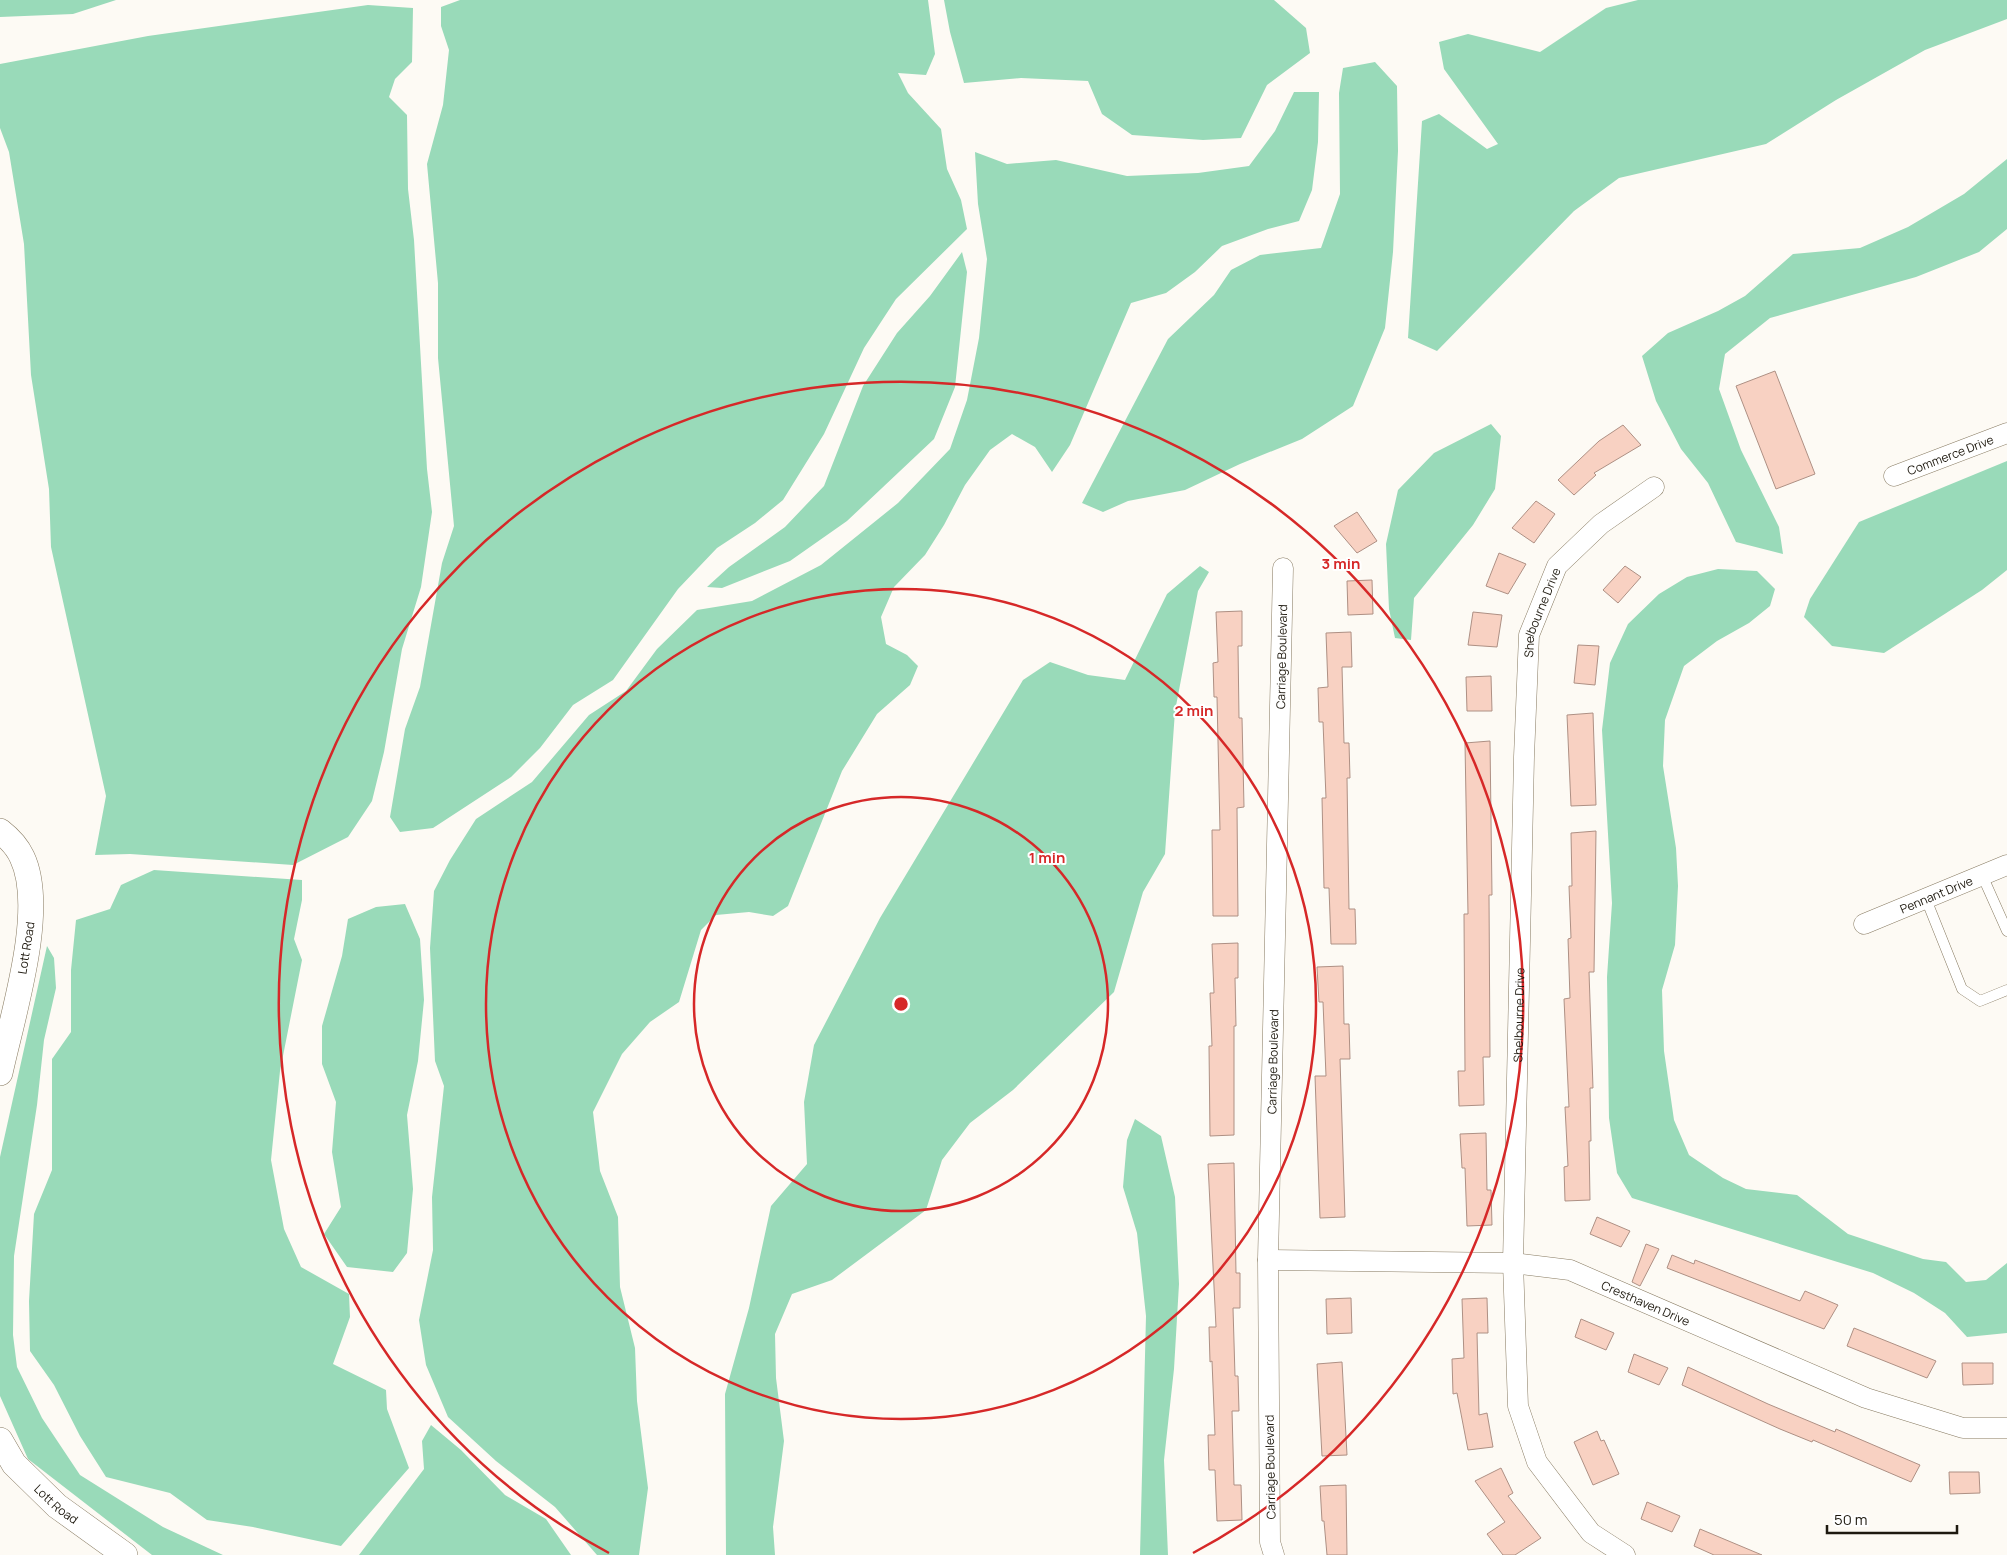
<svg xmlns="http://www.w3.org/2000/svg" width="2007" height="1555" font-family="Manrope,sans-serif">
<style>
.green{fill:#99dab9}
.building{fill:#f8d1c2;stroke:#ae9084}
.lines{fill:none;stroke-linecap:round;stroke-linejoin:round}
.service-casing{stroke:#887b62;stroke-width:11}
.minor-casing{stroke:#887b62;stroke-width:21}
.tertiary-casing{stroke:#887b62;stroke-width:26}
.service{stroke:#fff;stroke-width:10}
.minor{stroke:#fff;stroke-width:20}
.tertiary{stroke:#fff;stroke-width:25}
.ring{fill:none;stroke:#d62828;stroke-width:2.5}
.labels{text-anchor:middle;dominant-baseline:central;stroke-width:4;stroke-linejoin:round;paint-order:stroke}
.street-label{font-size:12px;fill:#1e190f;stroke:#fff}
.centre{fill:#d62828;stroke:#fff;stroke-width:2.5}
.ring-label{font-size:15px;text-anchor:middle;font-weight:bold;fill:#d62828;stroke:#fff;stroke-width:4;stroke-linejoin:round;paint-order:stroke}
</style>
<rect width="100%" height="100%" fill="#fdfaf4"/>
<g class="green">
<polygon points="0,0 116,0 73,14 0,17"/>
<polygon points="460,0 928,0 935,54 926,75 898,73 908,93 941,129 947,169 961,200 967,229 896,299 864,348 824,434 783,500 755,523 717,548 678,589 613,680 573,705 540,748 511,777 433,828 400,832 390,817 405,729 420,687 442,563 454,526 438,358 438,283 427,164 443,105 449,50 441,26 441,7"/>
<polygon points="944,0 1274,0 1306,28 1310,53 1267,85 1241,138 1203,140 1132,135 1102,114 1088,81 1021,78 964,83 950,32"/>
<polygon points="1638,0 2007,0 2007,19 1925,50 1836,100 1766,144 1619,178 1574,211 1437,351 1408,338 1422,121 1439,114 1487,149 1498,144 1444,69 1439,42 1468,34 1540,52 1606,8"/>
<polygon points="368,5 413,8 412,62 395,79 389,97 407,115 408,189 414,240 427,469 432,512 421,587 402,649 384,752 372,801 348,837 293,865 130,854 95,855 106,796 51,547 49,489 31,375 24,244 9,152 0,128 0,64 148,36"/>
<polygon points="1375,62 1397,86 1398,151 1393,252 1385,328 1353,406 1302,439 1240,464 1185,490 1128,501 1103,512 1082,503 1168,339 1214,295 1231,270 1260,255 1321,248 1340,194 1339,93 1343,68"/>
<polygon points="1294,92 1319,92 1318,142 1312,190 1299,221 1268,229 1222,246 1195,272 1166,293 1131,303 1070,445 1052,472 1035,447 1012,434 990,450 965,485 944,525 925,555 894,587 881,617 886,644 907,655 918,666 910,685 877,714 842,771 788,906 773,916 749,912 716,915 701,930 679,1002 650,1022 622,1054 593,1112 600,1171 618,1217 620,1287 635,1348 637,1401 648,1488 639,1555 597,1555 555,1507 496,1461 448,1417 426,1365 419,1320 433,1250 432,1197 444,1086 435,1061 430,948 434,891 450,860 476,819 532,782 589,715 626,691 657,649 697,610 752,601 821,565 898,503 950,449 967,400 979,338 987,259 978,204 975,152 1007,164 1056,160 1127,176 1198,173 1249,166 1275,131"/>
<polygon points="2007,159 2007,229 1979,252 1916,277 1770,318 1725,354 1719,389 1741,450 1779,527 1783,554 1736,542 1708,483 1681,449 1656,401 1642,356 1668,333 1718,311 1745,296 1793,254 1860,248 1908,227 1964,194"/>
<polygon points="962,252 967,272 955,387 934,439 847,521 790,561 722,588 707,587 729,567 785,527 824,486 863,386 897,333 930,296"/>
<polygon points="1491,424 1501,436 1495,489 1473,525 1414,598 1411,640 1395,638 1389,609 1386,544 1398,490 1434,453"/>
<polygon points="2007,461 2007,570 1982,590 1884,653 1832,646 1804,617 1810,599 1859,522"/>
<polygon points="1200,566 1209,572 1198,591 1175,711 1165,854 1143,892 1114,992 1013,1090 970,1123 942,1160 926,1210 832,1280 792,1294 775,1334 776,1378 784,1441 773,1527 775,1555 726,1555 725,1394 749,1308 771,1206 807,1164 804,1102 814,1045 880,918 1023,680 1050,662 1088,675 1125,680 1167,594"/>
<polygon points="1718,569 1757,571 1775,589 1770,606 1749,623 1717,641 1684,666 1665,720 1663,766 1676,848 1678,886 1675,945 1662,990 1664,1051 1674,1120 1689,1155 1723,1178 1746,1189 1797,1195 1848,1234 1923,1259 1946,1262 1966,1282 1986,1280 2007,1263 2007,1333 1967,1337 1945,1313 1914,1293 1873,1273 1632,1198 1617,1173 1609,1118 1607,977 1612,903 1602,730 1610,663 1628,624 1659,594 1687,577"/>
<polygon points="154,870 302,880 302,900 294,939 302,960 280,1071 271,1160 284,1229 301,1267 349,1294 350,1317 333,1364 386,1390 387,1409 409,1468 341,1546 253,1527 207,1520 170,1493 106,1477 80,1436 54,1385 30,1351 29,1301 34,1214 52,1170 52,1059 71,1032 71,970 76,920 110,909 121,885"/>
<polygon points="405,904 420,939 424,1000 418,1061 407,1115 413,1189 407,1253 393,1272 347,1267 324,1234 341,1207 332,1152 336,1102 322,1064 322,1026 342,956 348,919 376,907"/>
<polygon points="47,946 54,958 56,988 44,1040 37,1105 14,1256 13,1335 17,1367 42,1418 80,1475 163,1527 223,1555 152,1555 28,1459 0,1396 0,1157"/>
<polygon points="1135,1119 1161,1136 1175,1197 1179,1284 1174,1369 1164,1460 1168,1555 1140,1555 1146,1316 1137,1233 1123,1187 1127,1140"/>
<polygon points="431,1425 461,1450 505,1495 546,1519 571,1555 359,1555 424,1469 422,1441"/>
</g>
<g class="building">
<polygon points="1775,371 1815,474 1776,489 1736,386"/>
<polygon points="1623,425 1641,445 1594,473 1596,475 1574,495 1558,480 1599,441"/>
<polygon points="1536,501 1555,514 1534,543 1512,528"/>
<polygon points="1357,512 1377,541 1357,553 1334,526"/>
<polygon points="1499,553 1526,564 1508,594 1486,586"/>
<polygon points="1625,566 1641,577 1618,603 1603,590"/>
<polygon points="1372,580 1373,614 1348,615 1347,581"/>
<polygon points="1242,611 1242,646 1238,646 1239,718 1242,718 1244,807 1237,808 1238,916 1213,916 1212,830 1220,830 1217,697 1214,697 1213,663 1218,662 1216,612"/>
<polygon points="1473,612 1502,615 1497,647 1468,645"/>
<polygon points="1351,632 1352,667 1342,667 1344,743 1349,743 1350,778 1347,778 1349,909 1355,909 1356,944 1331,944 1329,888 1324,888 1322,798 1326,798 1323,722 1319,722 1318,688 1328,687 1326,633"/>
<polygon points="1578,645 1599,646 1595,685 1574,683"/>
<polygon points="1491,676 1492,711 1467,711 1466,677"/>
<polygon points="1593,713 1596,805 1571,806 1567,715"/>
<polygon points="1490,741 1492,895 1489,895 1490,1057 1483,1057 1484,1105 1459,1106 1458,1071 1465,1071 1464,914 1468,914 1465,743"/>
<polygon points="1596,831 1594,972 1589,972 1593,1088 1590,1088 1591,1141 1589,1141 1590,1200 1565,1201 1564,1167 1568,1166 1565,1107 1569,1107 1564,999 1570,998 1568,939 1571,938 1569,886 1572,886 1571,833"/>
<polygon points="1238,943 1238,978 1235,978 1236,1026 1234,1026 1234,1135 1210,1136 1209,1046 1212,1046 1210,993 1214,993 1212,944"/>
<polygon points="1343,966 1344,1024 1349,1024 1350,1059 1340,1059 1345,1217 1320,1218 1315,1076 1326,1076 1323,1002 1319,1002 1317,967"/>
<polygon points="1486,1133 1487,1190 1491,1190 1492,1225 1467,1226 1465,1168 1462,1168 1460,1134"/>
<polygon points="1234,1163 1236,1273 1240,1273 1240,1308 1233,1308 1235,1376 1238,1376 1239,1411 1232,1411 1234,1485 1241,1485 1242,1520 1217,1521 1215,1470 1209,1470 1208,1435 1215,1435 1212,1361 1210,1362 1209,1327 1216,1327 1208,1164"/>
<polygon points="1597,1217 1630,1231 1621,1247 1590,1234"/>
<polygon points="1646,1244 1659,1249 1640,1286 1632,1282"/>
<polygon points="1672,1255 1694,1264 1695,1260 1800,1301 1805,1291 1838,1305 1824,1329 1667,1268"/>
<polygon points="1351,1298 1352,1333 1327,1334 1326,1299"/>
<polygon points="1487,1298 1488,1333 1477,1333 1479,1415 1487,1413 1493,1447 1468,1450 1457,1393 1453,1394 1452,1359 1464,1358 1462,1299"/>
<polygon points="1581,1319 1614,1333 1606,1350 1575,1337"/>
<polygon points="1854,1328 1936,1361 1927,1378 1847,1346"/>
<polygon points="1634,1354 1668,1368 1659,1385 1628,1372"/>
<polygon points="1342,1362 1347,1455 1322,1456 1317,1364"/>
<polygon points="1962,1363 1993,1363 1993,1384 1963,1385"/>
<polygon points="1688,1367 1768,1404 1835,1432 1836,1429 1920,1465 1911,1482 1813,1440 1812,1442 1780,1429 1682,1385"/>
<polygon points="1597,1431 1601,1441 1604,1440 1619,1474 1593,1485 1574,1442"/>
<polygon points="1501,1468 1513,1493 1508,1496 1541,1538 1515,1555 1503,1555 1487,1534 1505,1522 1475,1481"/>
<polygon points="1949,1472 1979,1472 1980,1493 1950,1494"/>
<polygon points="1346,1485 1347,1555 1327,1555 1324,1521 1322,1521 1320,1486"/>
<polygon points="1647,1502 1680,1516 1672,1532 1641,1519"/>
<polygon points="1700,1529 1762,1555 1714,1555 1694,1546"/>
</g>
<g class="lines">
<defs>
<g id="service">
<polyline points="1982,875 2007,931"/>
<polyline points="1926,899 1962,989 1980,1001 2007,990"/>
</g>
<g id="minor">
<path id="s1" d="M1894,476L2007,433"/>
<path id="s2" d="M1864,924L2007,865"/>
<path id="s3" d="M1268,1260L1513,1263L1570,1270L1866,1398L1963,1428H2007"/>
<path id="s4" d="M1274,1555L1270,1542L1268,1260L1283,568"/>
<path id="s5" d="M1625,1555L1591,1533L1537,1462L1518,1406L1513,1263L1524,757L1529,635L1557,566L1601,524L1654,487"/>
</g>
<g id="tertiary">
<path d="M0,831C9,838 17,846 22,857C47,909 12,1017 0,1073"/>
<path id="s6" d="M0,1440L14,1464L57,1506L125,1555"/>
</g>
</defs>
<use href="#service" class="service-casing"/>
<use href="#minor" class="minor-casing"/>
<use href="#tertiary" class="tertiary-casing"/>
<use href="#service" class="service"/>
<use href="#minor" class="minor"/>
<use href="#tertiary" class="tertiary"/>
</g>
<g class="ring">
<circle cx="901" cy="1004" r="207"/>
<circle cx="901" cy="1004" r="415"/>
<path d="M609 1553A622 622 0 1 1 1193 1553"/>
</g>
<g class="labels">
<g class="street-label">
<text stroke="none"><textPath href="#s1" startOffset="60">Commerce Drive</textPath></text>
<text stroke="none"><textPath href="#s5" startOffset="985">Shelbourne Drive</textPath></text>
<text stroke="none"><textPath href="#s4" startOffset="899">Carriage Boulevard</textPath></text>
<text stroke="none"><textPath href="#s2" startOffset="78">Pennant Drive</textPath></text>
<text transform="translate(26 948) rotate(-81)">Lott Road</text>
<text stroke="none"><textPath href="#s5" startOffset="580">Shelbourne Drive</textPath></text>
<text stroke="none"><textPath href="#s4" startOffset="494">Carriage Boulevard</textPath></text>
<text stroke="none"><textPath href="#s3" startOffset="385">Cresthaven Drive</textPath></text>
<text transform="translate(1270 1467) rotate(-91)">Carriage Boulevard</text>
<text stroke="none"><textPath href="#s6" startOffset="86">Lott Road</textPath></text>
</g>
</g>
<circle cx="901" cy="1004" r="8" class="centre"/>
<g class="ring-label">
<text x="1341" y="569">3 min</text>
<text x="1194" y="716">2 min</text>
<text x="1047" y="863">1 min</text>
</g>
<path d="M1827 1525v8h130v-8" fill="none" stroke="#1e190f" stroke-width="2.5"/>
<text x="1834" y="1525" font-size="15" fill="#1e190f" stroke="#ffffff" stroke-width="4" paint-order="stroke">50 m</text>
</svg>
